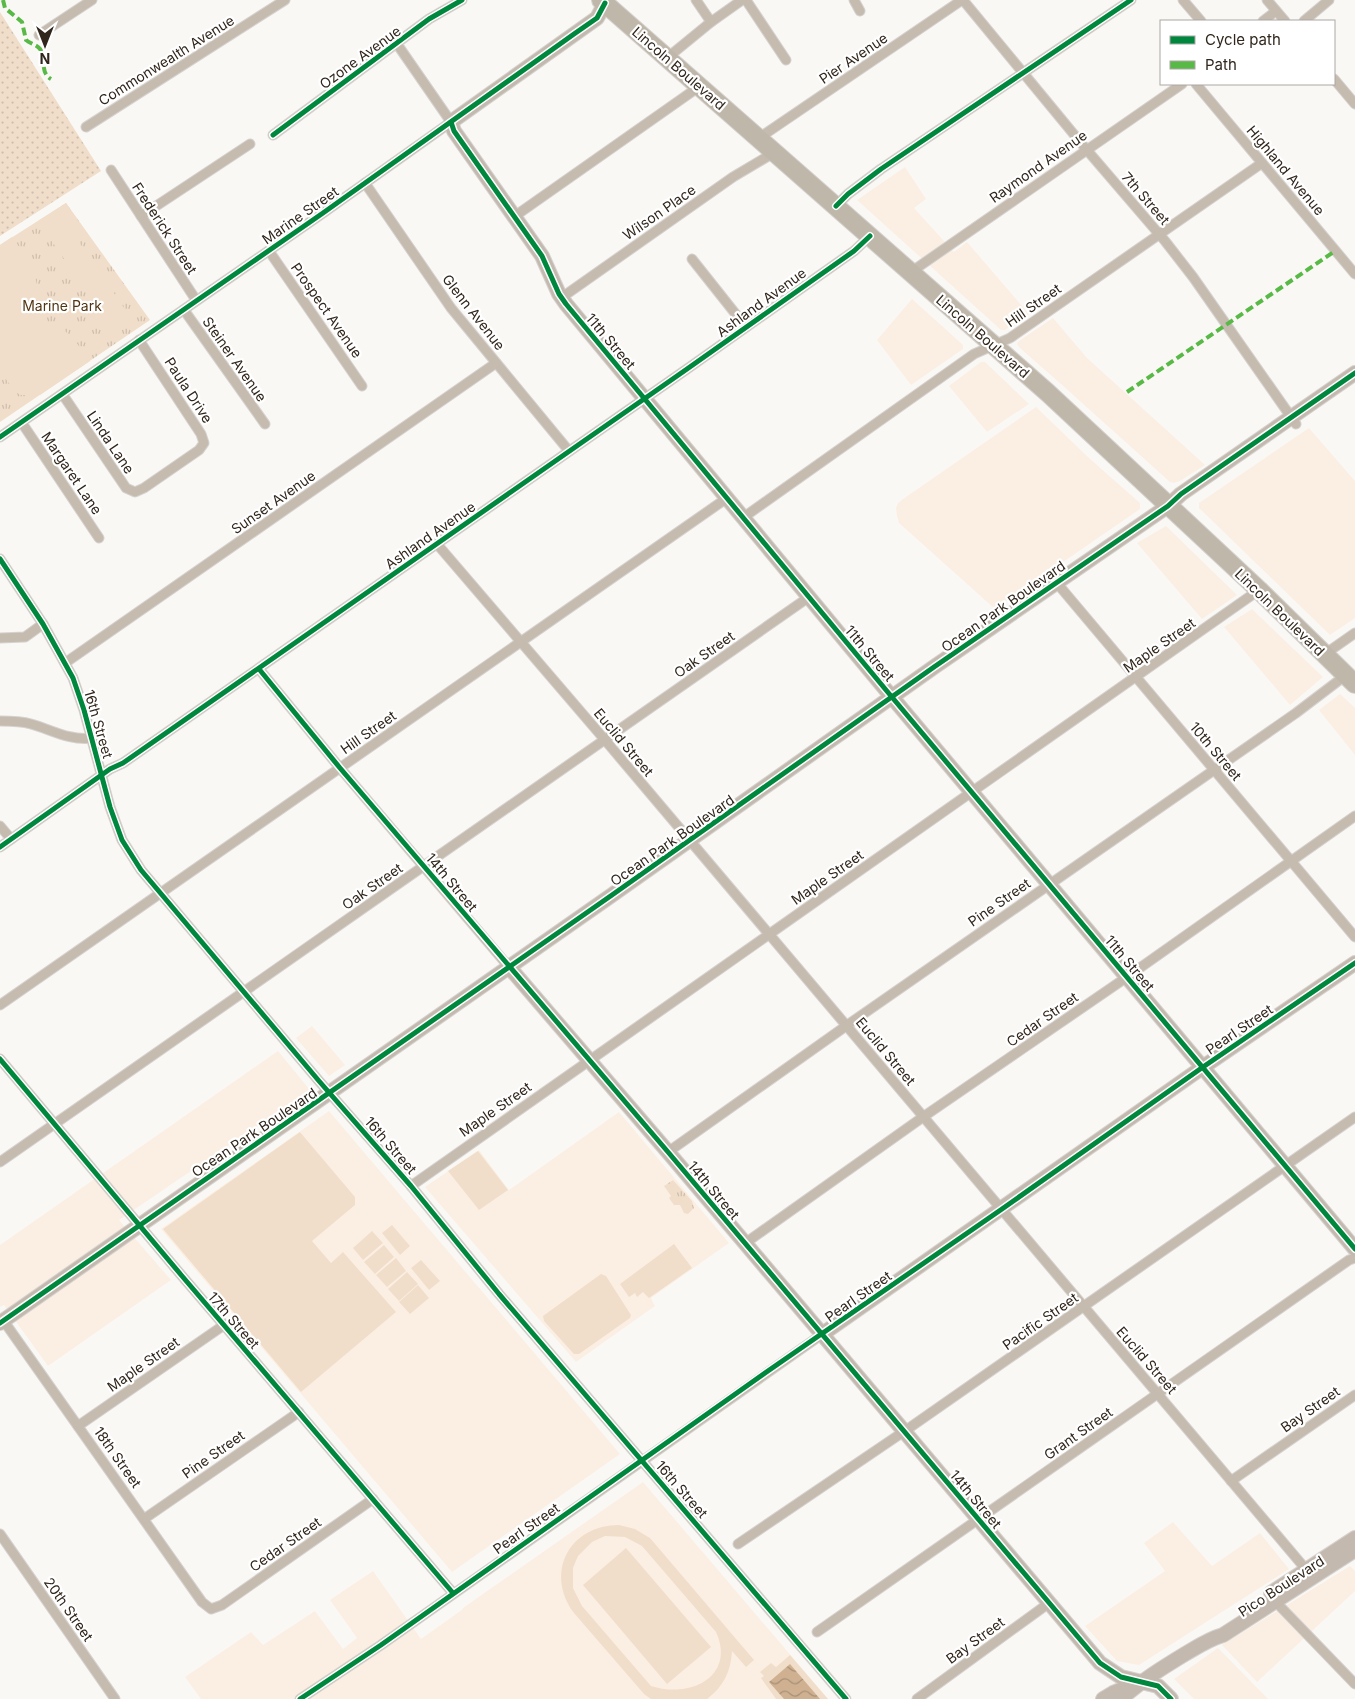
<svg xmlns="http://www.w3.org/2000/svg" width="1355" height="1699" font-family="Inter,sans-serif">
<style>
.built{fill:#fbefe3}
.grass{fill:url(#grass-dots)}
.park{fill:url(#park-tufts)}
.garden{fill:#f1deca;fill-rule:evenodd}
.water{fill:url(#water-waves)}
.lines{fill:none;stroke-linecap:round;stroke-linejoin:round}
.street-casing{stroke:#d5d2cf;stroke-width:11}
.secondary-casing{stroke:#d5d2cf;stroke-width:16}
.highway-casing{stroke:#d5d2cf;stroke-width:20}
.street{stroke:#c5bbaf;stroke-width:9}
.secondary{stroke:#c4b9ae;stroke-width:14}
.highway{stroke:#bfb7aa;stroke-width:18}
.quiet{stroke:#58b947;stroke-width:4;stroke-dasharray:8 4;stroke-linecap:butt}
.cycleway-casing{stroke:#fff;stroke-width:8}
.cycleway{stroke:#00873e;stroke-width:5}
.labels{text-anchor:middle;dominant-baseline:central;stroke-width:4.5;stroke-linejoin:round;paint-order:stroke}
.street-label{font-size:14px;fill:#30261b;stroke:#fff}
.park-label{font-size:14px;fill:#513410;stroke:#fff}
</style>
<defs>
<pattern id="grass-dots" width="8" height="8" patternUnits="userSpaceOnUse" patternTransform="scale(1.25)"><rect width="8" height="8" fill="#f1deca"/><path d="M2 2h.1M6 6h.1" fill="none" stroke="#cfbead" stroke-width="1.8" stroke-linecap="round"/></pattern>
<pattern id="park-tufts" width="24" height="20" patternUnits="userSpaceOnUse" patternTransform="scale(1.25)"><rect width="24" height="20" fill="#f1deca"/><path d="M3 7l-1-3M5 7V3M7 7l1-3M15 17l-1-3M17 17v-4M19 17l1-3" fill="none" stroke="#cfbead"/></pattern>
<pattern id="water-waves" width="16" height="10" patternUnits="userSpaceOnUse" patternTransform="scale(1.25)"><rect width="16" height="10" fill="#cfb192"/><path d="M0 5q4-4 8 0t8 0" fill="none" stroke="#a89076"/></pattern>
</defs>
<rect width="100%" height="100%" fill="#faf8f5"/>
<g class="built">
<polygon points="905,167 926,199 914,208 954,252 967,242 1029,314 1005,330 1001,330 857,200"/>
<polygon points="912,299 963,345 963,349 911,385 877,340"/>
<polygon points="1053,318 1087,358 1205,465 1180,481 1174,483 1170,482 1061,384 1020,348 1017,344 1019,341"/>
<polygon points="981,362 985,362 1029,404 987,432 949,386"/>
<polygon points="1036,407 1089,458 1140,503 1140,509 995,609 899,523 897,516 896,508 898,503 903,499"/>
<polygon points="1309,428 1355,481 1355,618 1330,635 1199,508 1199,503"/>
<polygon points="1166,526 1237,595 1202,619 1137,543"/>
<polygon points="1252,609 1323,677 1290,705 1224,627"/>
<polygon points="1340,694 1355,708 1355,755 1319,710"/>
<polygon points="312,1026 345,1065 329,1076 296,1038"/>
<polygon points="278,1051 310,1090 119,1220 171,1280 48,1366 4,1305 0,1307 0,1245"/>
<polygon points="329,1111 620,1454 452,1572 161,1229"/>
<polygon points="619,1112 729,1243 651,1298 655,1306 576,1362 425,1187 479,1150 509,1190"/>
<polygon points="643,1482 828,1699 201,1699 185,1677 251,1632 263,1645 315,1611 343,1649 357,1638 330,1600 373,1571 421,1639 463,1609 463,1608"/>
<polygon points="1173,1522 1212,1566 1260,1533 1289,1569 1139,1665 1117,1661 1085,1626 1165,1571 1144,1543"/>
<polygon points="1350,1566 1355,1571 1355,1591 1257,1682 1222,1645"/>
<polygon points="1218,1648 1268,1699 1194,1699 1174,1679"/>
</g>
<polygon class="grass" points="0,12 101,171 0,236"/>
<g class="park">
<polygon points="66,203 150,320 0,422 0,245"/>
<polygon points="673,1180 692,1201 694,1208 688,1214 684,1213 680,1205 674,1205 669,1198 671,1196 664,1186"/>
</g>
<g class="garden">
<polygon points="66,203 88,235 79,242 129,315 111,327 38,221"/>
<path d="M12,237L33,266L40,300L36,319C63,322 75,340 90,361L40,395L34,392L27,395H21L17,393L0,372V245Z"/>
<polygon points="300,1132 355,1197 355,1205 312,1241 331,1263 343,1252 396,1312 301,1392 163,1229"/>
<polygon points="478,1151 508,1190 479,1210 448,1171"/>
<polygon points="392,1225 410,1246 400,1255 382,1233"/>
<polygon points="372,1231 383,1243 363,1260 353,1248"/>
<polygon points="674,1244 692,1268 649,1298 643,1292 637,1297 635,1293 629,1297 620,1284"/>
<polygon points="384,1245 394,1257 375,1274 364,1262"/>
<polygon points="396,1258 406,1271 387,1287 376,1275"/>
<polygon points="421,1260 440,1281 429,1290 411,1268"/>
<polygon points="407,1272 418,1284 399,1301 388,1289"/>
<polygon points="601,1274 606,1276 631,1315 630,1318 579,1354 574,1354 544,1321 543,1316"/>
<polygon points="418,1285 429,1298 410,1314 399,1302"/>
<path d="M619,1525L635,1529L650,1538L754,1660L746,1667L732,1651C731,1672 723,1687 707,1699H651L644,1694L574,1613C544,1572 570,1525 619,1525ZM605,1536L625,1537L642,1546L716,1632C736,1676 691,1699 651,1686L582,1606L573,1588V1568L578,1556L592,1542Z"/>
<polygon points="626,1548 711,1647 667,1684 583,1585"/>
<polygon points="790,1655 828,1699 776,1699 761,1678 764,1676 760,1672 771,1663 776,1667"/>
</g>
<polygon class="water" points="790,1664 820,1699 784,1699 769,1682"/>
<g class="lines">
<defs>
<g id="street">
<polyline points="696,0 711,22"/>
<polyline points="746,0 786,60"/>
<polyline points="854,0 860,11"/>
<polyline points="963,0 1086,149 1165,241 1193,277 1296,424"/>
<polyline points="1183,0 1201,21"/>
<polyline points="1267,0 1285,21"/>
<polyline points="1263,21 1276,11"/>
<polyline points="1304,21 1329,0"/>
<polyline points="39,35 92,0"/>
<polyline points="667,58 711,22 742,0"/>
<polyline points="1334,79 1355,104"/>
<polyline points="1196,84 1355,274"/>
<polyline points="86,127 285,0"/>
<polyline points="273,135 429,19 462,0"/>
<polyline points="759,138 962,0"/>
<polyline points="111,170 196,300"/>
<polyline points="365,183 451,308 569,451"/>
<polyline points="836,206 848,194 881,169 1131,0"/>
<polyline points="141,216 250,144"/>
<polyline points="515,216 700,86"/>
<polyline points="269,251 362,386"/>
<polyline points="692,259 746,327"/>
<polyline points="911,272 1182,84"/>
<polyline points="561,298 733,177 775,152"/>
<polyline points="184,310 265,424"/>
<polyline points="63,395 126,488 135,492 144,488 199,450 204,443 201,434 139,340"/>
<polyline points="22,423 99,538"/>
<polyline points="0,437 323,213 451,122 397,44"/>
<polyline points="744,517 974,354 1010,338 1262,163"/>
<polyline points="437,544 605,740 1309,1573"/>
<polyline points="0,559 43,624 73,678 84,710 110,807 122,840 141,870 319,1081 411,1186 499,1294 846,1699"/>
<polyline points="1056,582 1355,937"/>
<polyline points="0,638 25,637 43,624"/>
<polyline points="1325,654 1355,633"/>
<polyline points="65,663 496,363"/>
<polyline points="259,669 340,768 509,967"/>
<path d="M0,721C10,721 21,721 31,724C52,730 70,741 92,738"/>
<polyline points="0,826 11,839"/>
<polyline points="0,847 110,769 123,763 687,369 854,251 870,236"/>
<polyline points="0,1005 727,498"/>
<polyline points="0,1059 182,1276 453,1593"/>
<polyline points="668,1152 846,1026 1296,713 1346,675"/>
<polyline points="0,1162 809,597"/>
<polyline points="411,1186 1259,590"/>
<polyline points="744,1244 923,1117 1127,977 1355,816"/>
<polyline points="3,1320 202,1602 211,1609 222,1605 373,1499"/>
<polyline points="78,1426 224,1325"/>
<polyline points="1231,1481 1355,1395"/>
<polyline points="144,1519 299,1412"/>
<polyline points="0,1534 115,1699"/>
<polyline points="738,1544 912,1426 1355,1117"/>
<polyline points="1272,1598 1355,1684"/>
<polyline points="817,1632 1349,1260 1355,1258"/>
<polyline points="300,1699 381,1645 821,1335"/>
<polyline points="917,1699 1049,1603"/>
</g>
<g id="secondary">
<polyline points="605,3 597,18 451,122 454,131 542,256 559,294 566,304 886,690 1355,1249"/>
<polyline points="509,967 668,1152 1100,1663 1121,1677 1158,1686 1171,1699"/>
<polyline points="0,1323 612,895 934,667 1168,506 1181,494 1355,373"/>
<polyline points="821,1335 1203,1067 1355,963"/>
<polyline points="1271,1593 1355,1538"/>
<polyline points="1103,1699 1113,1693 1130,1686"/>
<path d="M1121,1699C1141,1681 1162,1668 1185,1654C1197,1647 1209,1639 1223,1635L1355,1550"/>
</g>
<polyline id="highway" points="601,0 1048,393 1259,590 1355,684"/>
</defs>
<use href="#street" class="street-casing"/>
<use href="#secondary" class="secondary-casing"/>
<use href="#highway" class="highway-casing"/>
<use href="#street" class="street"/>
<use href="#secondary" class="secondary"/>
<use href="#highway" class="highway"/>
<g class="quiet">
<path d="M3,0L5,8L22,22L26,40C31,44 37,45 40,49C47,59 39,72 51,79"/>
<polyline points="1127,392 1335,251"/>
</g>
<defs>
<g id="cycleway">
<polyline points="451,122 454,131 542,256 559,294 566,304 886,690 1355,1249"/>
<polyline points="273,135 429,19 462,0"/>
<polyline points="836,206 848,194 881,169 1131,0"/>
<polyline points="0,437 323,213 574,34 597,18 605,3"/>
<polyline points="0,559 43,624 73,678 84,710 110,807 122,840 141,870 319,1081 411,1186 499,1294 846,1699"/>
<polyline points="259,669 340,768 668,1152 1100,1663 1121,1677 1158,1686 1171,1699"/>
<polyline points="0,847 110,769 123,763 687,369 854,251 870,236"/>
<polyline points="0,1059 182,1276 453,1593"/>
<polyline points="0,1323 612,895 934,667 1168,506 1181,494 1355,373"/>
<polyline points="300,1699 381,1645 765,1373 1002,1209 1203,1067 1355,963"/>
</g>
</defs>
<use href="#cycleway" class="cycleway-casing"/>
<use href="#cycleway" class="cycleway"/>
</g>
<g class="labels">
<g class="street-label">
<text transform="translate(360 57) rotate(-36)">Ozone Avenue</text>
<text transform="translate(853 58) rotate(-34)">Pier Avenue</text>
<text transform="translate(166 60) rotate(-32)">Commonwealth Avenue</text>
<text transform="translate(679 68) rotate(41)">Lincoln Boulevard</text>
<text transform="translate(1038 166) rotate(-35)">Raymond Avenue</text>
<text transform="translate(1286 170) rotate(50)">Highland Avenue</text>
<text transform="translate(1146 198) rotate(49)">7th Street</text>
<text transform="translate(659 212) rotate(-35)">Wilson Place</text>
<text transform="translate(300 215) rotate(-35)">Marine Street</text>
<text transform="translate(165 228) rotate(57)">Frederick Street</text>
<text transform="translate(761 302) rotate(-36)">Ashland Avenue</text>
<text transform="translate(1033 305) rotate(-35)">Hill Street</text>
<text transform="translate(327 310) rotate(55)">Prospect Avenue</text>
<text transform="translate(474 312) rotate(52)">Glenn Avenue</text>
<text transform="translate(983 336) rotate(41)">Lincoln Boulevard</text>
<text transform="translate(611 341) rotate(50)">11th Street</text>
<text transform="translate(235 359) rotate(55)">Steiner Avenue</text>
<text transform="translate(189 390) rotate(57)">Paula Drive</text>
<text transform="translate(111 442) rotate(56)">Linda Lane</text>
<text transform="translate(72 473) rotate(56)">Margaret Lane</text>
<text transform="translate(273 502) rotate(-35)">Sunset Avenue</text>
<text transform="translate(430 535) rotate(-35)">Ashland Avenue</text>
<text transform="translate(1003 606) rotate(-35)">Ocean Park Boulevard</text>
<text transform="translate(1280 612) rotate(44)">Lincoln Boulevard</text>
<text transform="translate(1159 645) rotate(-35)">Maple Street</text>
<text transform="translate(870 653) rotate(50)">11th Street</text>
<text transform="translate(704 654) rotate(-35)">Oak Street</text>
<text transform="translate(99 724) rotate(74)">16th Street</text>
<text transform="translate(368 732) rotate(-35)">Hill Street</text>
<text transform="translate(624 742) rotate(50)">Euclid Street</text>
<text transform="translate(1216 751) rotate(50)">10th Street</text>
<text transform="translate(672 840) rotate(-35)">Ocean Park Boulevard</text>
<text transform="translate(827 877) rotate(-35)">Maple Street</text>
<text transform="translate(452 882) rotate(50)">14th Street</text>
<text transform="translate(372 886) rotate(-35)">Oak Street</text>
<text transform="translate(999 902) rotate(-35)">Pine Street</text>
<text transform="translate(1130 963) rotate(50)">11th Street</text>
<text transform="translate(1042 1019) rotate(-35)">Cedar Street</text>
<text transform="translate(1239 1029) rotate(-34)">Pearl Street</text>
<text transform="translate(886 1051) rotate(50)">Euclid Street</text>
<text transform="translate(495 1109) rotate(-35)">Maple Street</text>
<text transform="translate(254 1132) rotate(-34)">Ocean Park Boulevard</text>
<text transform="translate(391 1145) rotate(49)">16th Street</text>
<text transform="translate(714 1190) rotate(50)">14th Street</text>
<text transform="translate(858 1296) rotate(-35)">Pearl Street</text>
<text transform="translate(234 1320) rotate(49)">17th Street</text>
<text transform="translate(1040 1321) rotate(-35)">Pacific Street</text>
<text transform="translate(1147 1360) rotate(49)">Euclid Street</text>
<text transform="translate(143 1364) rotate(-35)">Maple Street</text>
<text transform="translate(1310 1409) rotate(-35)">Bay Street</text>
<text transform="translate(1078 1433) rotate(-35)">Grant Street</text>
<text transform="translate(213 1454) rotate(-35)">Pine Street</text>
<text transform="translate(118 1457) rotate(55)">18th Street</text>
<text transform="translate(682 1489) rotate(49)">16th Street</text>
<text transform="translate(976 1499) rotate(50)">14th Street</text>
<text transform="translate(526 1528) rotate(-35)">Pearl Street</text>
<text transform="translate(285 1544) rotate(-35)">Cedar Street</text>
<text transform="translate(1281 1586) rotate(-33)">Pico Boulevard</text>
<text transform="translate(69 1609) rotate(55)">20th Street</text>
<text transform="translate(975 1640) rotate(-36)">Bay Street</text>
</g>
<g class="park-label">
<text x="62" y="305">Marine Park</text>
</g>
</g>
<rect x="1160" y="20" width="175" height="65" fill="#ffffff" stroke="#aca8a4"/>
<rect x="1170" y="36" width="25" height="8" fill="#00873e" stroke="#aca8a4"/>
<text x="1205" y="45" font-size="15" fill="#30261b">Cycle path</text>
<rect x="1170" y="61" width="25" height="8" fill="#58b947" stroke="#aca8a4"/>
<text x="1205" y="70" font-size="15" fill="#30261b">Path</text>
<g transform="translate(45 45) rotate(180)" stroke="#ffffff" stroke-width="4" paint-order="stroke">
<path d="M0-4L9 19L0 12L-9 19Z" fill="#30261b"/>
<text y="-8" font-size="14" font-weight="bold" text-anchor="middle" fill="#30261b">N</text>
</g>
</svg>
